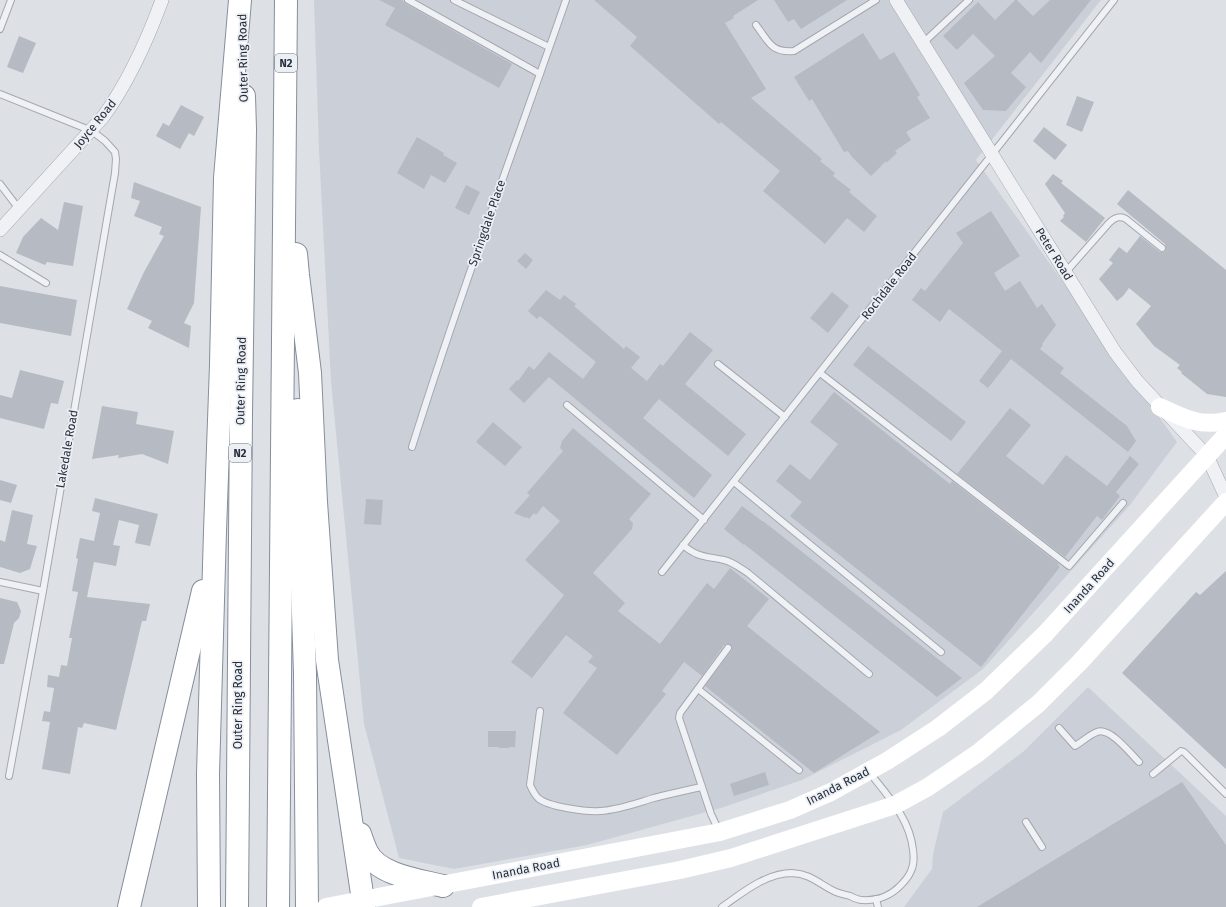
<svg xmlns="http://www.w3.org/2000/svg" width="1226" height="907" font-family="'Fira Sans',sans-serif">
<style>
.built{fill:#cbd0d8}
.building{fill:#b5bac3}
.lines{fill:none;stroke-linecap:round;stroke-linejoin:round}
.lane-casing{stroke:#a3a8b0;stroke-width:8}
.street-casing{stroke:#a3a8b0;stroke-width:14}
.highway-casing{stroke:#858e9c;stroke-width:24}
.lane{stroke:#eff1f5;stroke-width:6}
.street{stroke:#eff1f5;stroke-width:13}
.secondary{stroke:#fff;stroke-width:18}
.highway{stroke:#fff;stroke-width:22}
.labels{text-anchor:middle;dominant-baseline:central;stroke-width:3.5;stroke-linejoin:round;paint-order:stroke}
.shield{fill:#eceff4;stroke:#626973;stroke-width:1}
.shield-label{font-size:11px;font-weight:bold;fill:#272f3c}
.street-label{font-size:12px;fill:#272f3c;stroke:#eceff4}
</style>
<rect width="100%" height="100%" fill="#dde1e6"/>
<g class="built">
<polygon points="314,0 1101,0 976,160 1177,442 1130,505 983,669 901,730 802,780 721,808 587,845 454,869 399,858 364,724 331,381 319,150"/>
<polygon points="1088,687 1226,816 1226,907 904,907 932,869 933,854 943,812 1024,751"/>
</g>
<g class="building">
<polygon points="379,0 402,0 406,4 512,64 499,88 385,25 395,8"/>
<polygon points="594,0 758,0 733,16 734,18 725,23 766,89 751,98 822,159 820,161 835,173 833,176 851,190 849,192 877,216 864,232 847,218 825,244 763,191 780,171 721,122 719,124 630,46 637,37"/>
<polygon points="774,0 847,0 801,29 794,19 788,22"/>
<polygon points="1015,0 1017,0 1033,16 1050,0 1091,0 1041,63 1030,52 1011,73 1026,87 1006,111 983,110 964,83 995,56 973,34 957,50 943,36 978,2 995,20"/>
<polygon points="863,33 880,60 894,52 920,95 917,97 930,118 906,132 911,140 895,151 897,153 886,163 886,161 871,176 852,157 848,151 844,152 812,99 809,101 794,77"/>
<polygon points="19,36 36,43 23,73 7,67"/>
<polygon points="1077,96 1094,102 1082,132 1066,125"/>
<polygon points="181,105 204,117 194,136 189,133 180,149 156,136 163,123 169,126"/>
<polygon points="1044,127 1067,145 1055,160 1033,141"/>
<polygon points="417,137 444,153 443,155 457,163 445,183 431,175 424,189 397,173"/>
<polygon points="1053,174 1063,181 1061,183 1105,218 1086,242 1060,221 1064,217 1063,216 1065,213 1045,184"/>
<polygon points="134,182 201,207 194,303 184,323 191,326 189,348 148,328 152,321 127,309 144,272 164,236 159,234 162,227 134,216 140,201 131,198"/>
<polygon points="466,185 480,192 469,215 455,208"/>
<polygon points="1128,190 1226,270 1226,397 1207,394 1181,373 1182,372 1177,368 1180,365 1154,346 1136,324 1151,306 1129,288 1123,296 1117,301 1099,279 1113,263 1109,260 1119,247 1127,253 1140,236 1160,252 1164,252 1166,249 1165,244 1117,204"/>
<polygon points="64,202 83,206 73,266 47,262 45,265 16,253 23,237 41,218 58,230"/>
<polygon points="991,211 1020,256 994,273 1005,291 1020,281 1037,308 1042,304 1056,325 1042,344 1043,345 1040,349 1064,368 1060,373 1127,426 1136,441 1128,452 1011,359 988,388 979,381 1002,351 949,309 940,322 912,300 921,288 925,291 963,243 956,233"/>
<polygon points="525,253 533,260 526,269 517,261"/>
<polygon points="0,286 77,300 71,336 0,323"/>
<polygon points="546,290 560,300 564,295 576,304 574,306 624,349 626,346 640,357 631,368 647,381 660,364 663,366 690,332 713,350 685,384 746,434 728,456 659,399 643,418 712,475 694,498 549,377 524,403 509,389 517,380 518,381 529,366 534,370 549,352 583,379 596,362 540,316 537,319 528,311"/>
<polygon points="832,292 849,306 828,333 810,318"/>
<polygon points="868,346 966,422 951,441 853,365"/>
<polygon points="20,370 64,381 58,404 51,403 44,429 0,418 0,395 12,398"/>
<polygon points="834,392 950,484 952,481 1059,564 1058,565 1060,567 981,667 790,516 802,502 776,481 790,464 810,480 838,444 810,422"/>
<polygon points="102,406 138,412 136,424 174,431 168,464 142,454 118,458 119,455 92,459"/>
<polygon points="1010,408 1031,425 1006,456 1043,485 1066,455 1107,486 1130,456 1139,464 1116,492 1120,496 1102,520 1097,516 1065,557 957,474"/>
<polygon points="493,422 522,447 505,466 476,442"/>
<polygon points="573,428 651,494 629,519 633,523 632,529 593,573 625,603 618,611 660,644 707,583 714,589 730,568 769,599 747,626 880,732 814,773 705,686 732,650 732,646 728,644 724,645 702,676 684,662 662,691 666,694 617,755 563,713 597,668 588,662 593,656 566,635 532,678 511,662 564,595 525,560 560,521 543,506 536,515 534,513 529,519 527,517 526,518 514,513 530,495 527,493 563,451 560,448 562,441"/>
<polygon points="0,480 17,485 11,503 0,500"/>
<polygon points="95,498 158,514 150,546 135,543 139,525 119,520 113,545 120,546 116,566 94,562 87,597 150,604 146,621 142,621 116,730 84,723 82,728 78,727 70,774 42,769 50,722 42,721 44,711 50,712 54,688 47,687 48,675 59,677 61,665 67,666 72,638 69,638 78,592 72,591 78,559 76,558 80,538 94,541 100,513 92,511"/>
<polygon points="366,499 383,500 381,525 364,524"/>
<polygon points="742,506 762,521 763,521 962,678 937,697 744,544 744,545 724,529"/>
<polygon points="12,510 33,515 27,544 37,546 30,569 20,573 0,567 0,540 5,542"/>
<polygon points="1226,571 1226,769 1122,673 1196,592 1200,595"/>
<polygon points="0,598 17,602 21,611 19,618 14,623 4,664 0,664"/>
<polygon points="488,731 516,731 515,747 509,747 509,748 499,748 499,747 488,747"/>
<polygon points="765,772 769,785 734,796 730,784"/>
<polygon points="1182,782 1226,845 1226,907 977,907"/>
</g>
<g class="lines">
<defs>
<g id="lane">
<polyline points="408,0 540,74"/>
<polyline points="454,0 549,47"/>
<path d="M756,25C769,42 771,53 794,51L876,0"/>
<polyline points="0,29 11,0"/>
<polyline points="923,43 969,0"/>
<polyline points="0,94 92,131 105,141 115,152 116,159 115,173 43,591 9,776"/>
<polyline points="0,184 19,209"/>
<polyline points="0,255 46,283"/>
<path d="M1065,273L1109,223C1114,218 1119,215 1126,219L1162,248"/>
<polyline points="718,364 785,417"/>
<polyline points="820,373 1069,566 1123,503"/>
<polyline points="567,405 704,520"/>
<path d="M412,447C459,297 514,149 566,0"/>
<polyline points="734,482 941,652"/>
<path d="M683,545C698,558 706,556 724,560C733,562 740,568 748,573L869,674"/>
<polyline points="662,572 1114,0"/>
<polyline points="0,582 43,591"/>
<polyline points="698,689 799,770"/>
<path d="M540,711L530,785C532,789 534,794 538,798C548,807 587,812 600,811C619,810 637,803 654,798C670,794 686,790 702,787L711,814L719,831"/>
<path d="M1059,728L1075,746C1082,742 1089,735 1097,732C1110,727 1130,753 1139,762"/>
<polyline points="1153,774 1181,751 1184,752 1226,794"/>
<polyline points="702,787 679,718 680,713 728,648"/>
<polyline points="1026,822 1042,847"/>
<polyline points="876,899 878,907"/>
<path d="M722,907C742,893 766,873 792,873C812,874 820,885 836,892C841,894 846,895 850,896C854,898 858,900 862,900C877,901 890,896 900,886C904,882 909,876 911,871C914,865 914,857 913,850C910,819 888,796 869,772"/>
</g>
<g id="street">
<polyline points="896,0 1115,352 1137,381 1207,456 1226,497"/>
<path d="M0,230L103,117C129,81 147,41 162,0"/>
</g>
<g id="highway">
<polyline points="296,254 298,275 310,373 316,502 327,660 364,907"/>
<polyline points="298,410 298,461 305,674 307,907"/>
<path d="M360,834C362,840 364,846 367,852C378,875 419,880 443,886"/>
<polyline points="129,907 203,591"/>
<polyline points="209,907 208,774 215,531 221,365 225,178 240,0"/>
<polyline points="237,907 241,414 245,129 244,96"/>
<polyline points="278,907 286,0"/>
</g>
</defs>
<use href="#lane" class="lane-casing"/>
<use href="#street" class="street-casing"/>
<use href="#highway" class="highway-casing"/>
<use href="#lane" class="lane"/>
<use href="#street" class="street"/>
<g class="secondary">
<path d="M1160,407C1183,418 1200,427 1226,421"/>
<polyline points="326,907 720,832 790,810 831,792 887,761 938,728 986,691 1045,634 1226,435"/>
<polyline points="481,907 680,870 731,858 895,805 928,787 978,753 1038,704 1080,662 1226,502"/>
</g>
<use href="#highway" class="highway"/>
</g>
<g class="labels">
<g class="shield">
<rect x="275" y="54" width="22" height="18" rx="3"/>
<rect x="229" y="444" width="22" height="18" rx="3"/>
</g>
<g class="shield-label">
<text x="286" y="63">N2</text>
<text x="240" y="453">N2</text>
</g>
<g class="street-label">
<text transform="translate(243 58) rotate(-91)">Outer Ring Road</text>
<text transform="translate(95 124) rotate(-51)">Joyce Road</text>
<text transform="translate(487 223) rotate(-71)">Springdale Place</text>
<text transform="translate(1054 254) rotate(58)">Peter Road</text>
<text transform="translate(889 286) rotate(-52)">Rochdale Road</text>
<text transform="translate(241 381) rotate(-89)">Outer Ring Road</text>
<text transform="translate(67 449) rotate(-80)">Lakedale Road</text>
<text transform="translate(1089 586) rotate(-48)">Inanda Road</text>
<text transform="translate(238 705) rotate(-90)">Outer Ring Road</text>
<text transform="translate(838 786) rotate(-27)">Inanda Road</text>
<text transform="translate(526 869) rotate(-11)">Inanda Road</text>
</g>
</g>
</svg>
